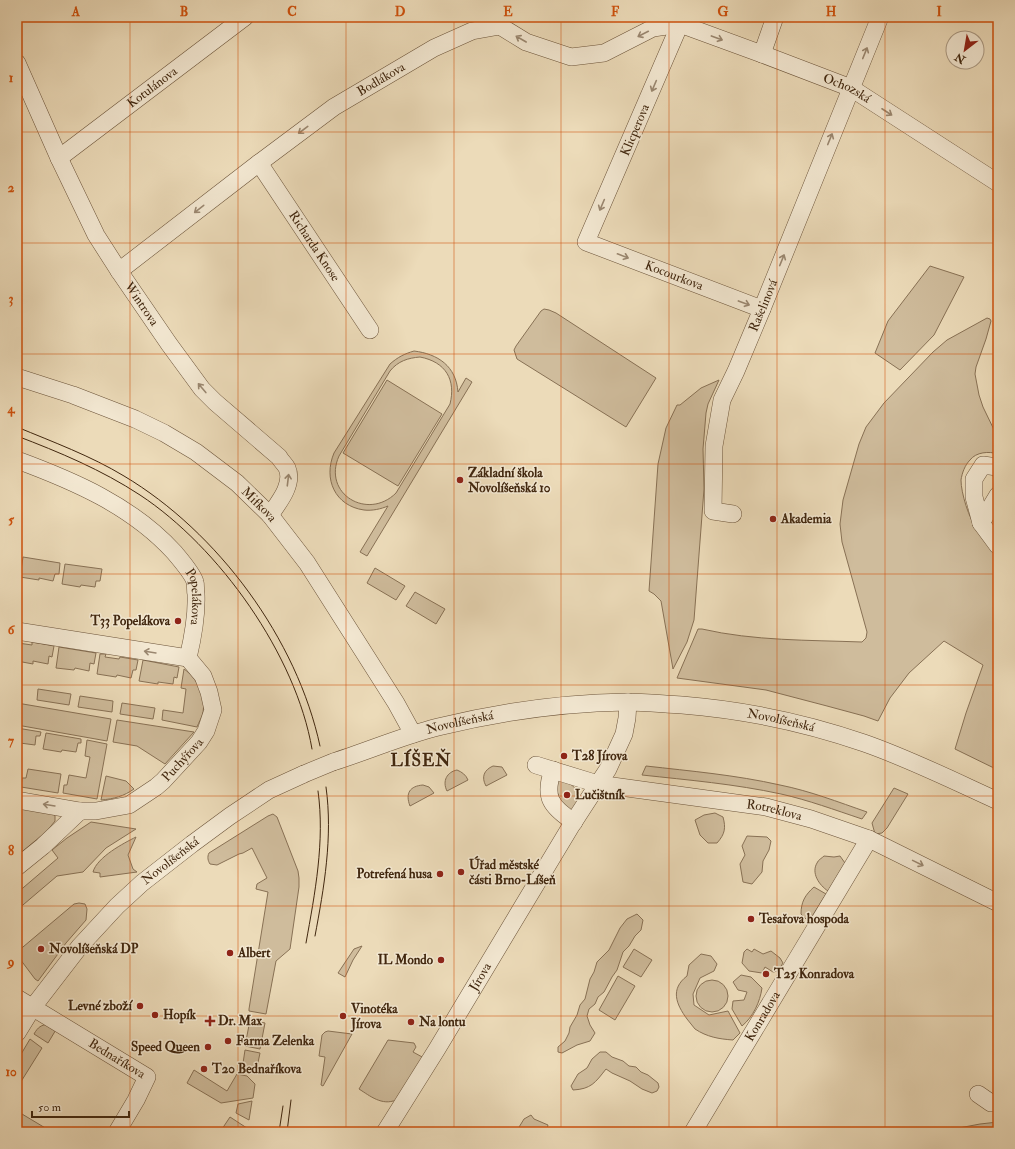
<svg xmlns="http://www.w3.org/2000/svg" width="1015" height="1149" font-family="'IM FELL Double Pica',serif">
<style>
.green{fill:#cfbc9c;stroke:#887155;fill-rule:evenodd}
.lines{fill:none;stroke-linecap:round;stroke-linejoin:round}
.minor-casing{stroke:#6b5339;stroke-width:18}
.minor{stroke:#f3e8d2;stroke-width:17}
.tram{stroke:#40260e;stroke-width:1}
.minor-bridge-casing{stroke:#6b5339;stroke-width:18;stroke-linecap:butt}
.minor-bridge{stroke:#f3e8d2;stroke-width:17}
.oneway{stroke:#9a8770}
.grid{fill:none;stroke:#cf510c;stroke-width:1;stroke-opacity:0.55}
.poi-dot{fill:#8f2418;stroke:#f3e8d2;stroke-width:1.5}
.labels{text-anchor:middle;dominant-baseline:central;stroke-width:3;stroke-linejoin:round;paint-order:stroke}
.street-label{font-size:13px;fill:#40260e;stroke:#f3e8d2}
.poi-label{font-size:13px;font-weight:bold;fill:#40260e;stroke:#f3e8d2;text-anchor:start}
.district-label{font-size:17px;font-weight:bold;letter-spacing:1px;fill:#40260e;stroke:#f3e8d2}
.neatline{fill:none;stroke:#cf510c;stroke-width:1.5}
.grid-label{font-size:13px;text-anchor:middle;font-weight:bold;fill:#cf510c}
</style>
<rect width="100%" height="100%" fill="#ecdbb9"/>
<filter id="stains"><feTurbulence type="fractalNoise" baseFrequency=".005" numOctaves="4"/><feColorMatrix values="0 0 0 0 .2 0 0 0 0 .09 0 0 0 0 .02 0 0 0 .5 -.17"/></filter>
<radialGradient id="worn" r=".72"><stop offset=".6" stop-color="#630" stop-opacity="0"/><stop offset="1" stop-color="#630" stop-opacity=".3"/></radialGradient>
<g class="green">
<polygon points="930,266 964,277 934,335 900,370 875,353 888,321"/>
<polygon points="544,309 549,310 556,313 656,378 626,427 517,359 514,350 516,346 541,311"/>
<path d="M987,318L990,319L991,321L986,339L976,367L975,374L979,395L983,407L998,438V454C989,451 976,452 970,460C965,465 962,473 961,480C961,493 969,519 977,529C983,538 991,545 998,553V770L955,749L966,713L983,665L944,641L909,673L890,698L878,721L864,716L827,706L766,690L677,678L698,629H702C754,641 809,640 862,642L866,638L867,632L842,542L840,524L843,500L859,444L866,427L884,403L933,352L947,340Z"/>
<path d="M414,351C438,354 456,366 458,392L466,378L472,382L367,556L360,552L388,506C381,509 372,511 364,510C335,506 323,479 334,453L390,364C398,357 404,354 414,351ZM420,357C446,362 456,380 450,404L396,493C368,521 322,494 339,456L390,371C398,361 408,358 420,357Z"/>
<polygon points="387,380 442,414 398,486 343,453"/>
<polygon points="719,380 708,404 706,413 703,449 704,489 694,620 687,642 673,669 661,601 654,594 649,591 658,464 666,428 677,405 680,405 701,388"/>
<polygon points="23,557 60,563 59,574 55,574 53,581 39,578 39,580 20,577"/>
<polygon points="65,564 102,569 100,581 96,581 95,587 81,585 80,587 62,584"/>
<polygon points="375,568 405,586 396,600 367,583"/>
<polygon points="415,592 445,609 436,624 406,606"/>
<polygon points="17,640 18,640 18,643 32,645 32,642 54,646 52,657 49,656 48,664 33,661 33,664 17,661"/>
<polygon points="59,647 96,653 94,664 90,663 89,671 75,668 74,670 56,668"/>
<polygon points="100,654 106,654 105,657 119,659 120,657 138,660 136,670 133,670 131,678 117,675 116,677 97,674"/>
<polygon points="143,660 179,667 177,678 174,677 173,684 158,682 158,684 139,681"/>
<path d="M184,669C197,678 206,696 203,712C202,717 199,722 197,727L162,720L163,710L183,713L186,689L181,688Z"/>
<polygon points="38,689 71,694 69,705 37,700"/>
<polygon points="80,696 113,701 112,712 78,707"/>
<polygon points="17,703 111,719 107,741 17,725"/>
<polygon points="122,703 155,708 153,719 120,714"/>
<polygon points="117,720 194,732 165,764 137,746 113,742"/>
<polygon points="17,728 41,732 40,736 36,736 35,745 20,743 20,745 17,745"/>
<polygon points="46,733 81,739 81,743 78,743 76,752 62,750 61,752 43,749"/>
<polygon points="87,740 107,744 97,799 63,793 64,785 67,785 69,775 86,778 90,757 85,756"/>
<path d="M493,766L502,767L507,775L486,786C481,777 484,770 493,766Z"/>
<path d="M646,766C690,771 736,775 780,785C810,791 838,802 867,812L862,819C835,810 808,800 781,794C735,784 688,780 642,775Z"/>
<polygon points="28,769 61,774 58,793 21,787 22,778 26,778"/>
<path d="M457,770C462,772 466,775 468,780L447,791C442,781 447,772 457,770Z"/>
<path d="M106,776L126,781L134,789C124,796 114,799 101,800Z"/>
<path d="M557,780C572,784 575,784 579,799L574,811L561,806L555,784Z"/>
<path d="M423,785L429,787L434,793L410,806C405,793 410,786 423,785Z"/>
<polygon points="894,788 908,794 887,828 882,833 875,834 872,823"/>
<polygon points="17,808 54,814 55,816 55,821 47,831 17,856"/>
<path d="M715,813L723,817C726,828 725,834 717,843H708L700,835L695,820L704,815Z"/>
<path d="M273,814L277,817L298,871L299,878V887L290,949L276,961L266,1014L249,1011V1009L268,892L256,889L257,884L267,878L252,848L243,853L239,854L217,865L210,864C208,861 207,857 209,853L268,816Z"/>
<polygon points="91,822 136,829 106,848 83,872 57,876 17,910 17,893 58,858 52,850 67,838"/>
<polygon points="747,836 767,837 771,841 769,850 763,861 762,872 752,884 743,882 740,864 745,855 742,846"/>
<path d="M136,837L128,855L133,869L137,872L100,877V873L93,872C97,857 124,843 136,837Z"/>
<path d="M824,856L834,857L840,856L845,863L828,891C819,885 811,873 817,863C818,860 822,858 824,856Z"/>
<path d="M814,887L826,894L811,918L806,919L801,914C801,902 805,895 814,887Z"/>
<polygon points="79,903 85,904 87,909 86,920 66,943 38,981 35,979 17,955 17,952 74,904"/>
<polygon points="637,914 643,920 641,930 635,936 629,946 623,952 617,970 612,977 604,992 598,997 595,1004 589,1009 587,1016 590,1025 595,1033 590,1041 577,1045 562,1053 558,1052 558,1047 565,1041 569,1033 570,1027 577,1015 580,1005 585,999 590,979 594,972 597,962 609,950 620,928 627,919"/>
<polygon points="362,946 353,960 345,977 338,973 354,949"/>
<polygon points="634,949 652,960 641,977 623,967"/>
<polygon points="747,949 752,952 754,949 763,954 771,951 780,958 783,963 778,971 773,972 765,967 762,973 749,971 742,963 744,952"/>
<path d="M701,954L711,956L717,964L714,971L700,978L693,994L694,1005L709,1015L728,1011L740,1033L733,1040C719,1039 707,1037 695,1029C692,1026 690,1022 687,1019C676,1004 670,989 687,976L689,965Z"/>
<path d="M741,975L751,977L762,988C760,1002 753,1017 742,1026L732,1009L733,1001L744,1000L747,992L738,990L733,982Z"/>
<polygon points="618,976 635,986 615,1020 599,1010"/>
<circle cx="712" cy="996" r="16"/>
<polygon points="250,1020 265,1023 260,1049 245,1046"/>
<path d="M49,1024L57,1028L48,1043L34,1034C38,1027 41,1025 49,1024Z"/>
<polygon points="328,1031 352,1034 323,1086 321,1085 325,1057 319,1056 322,1035 325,1032"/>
<polygon points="30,1039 42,1048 17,1088 17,1061"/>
<path d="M388,1040L414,1043L416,1047L413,1052L424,1058L396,1100C382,1106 370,1096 359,1089Z"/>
<polygon points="245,1050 260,1053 256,1072 242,1070"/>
<path d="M600,1052H606L612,1057L623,1061L629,1066L636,1067L641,1072L648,1075L658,1083L659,1087L657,1091L652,1093L642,1089L630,1081L612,1073L606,1069C595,1083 591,1089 573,1090L571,1086L578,1074L587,1068L592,1059Z"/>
<polygon points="194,1070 227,1091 237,1074 247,1076 255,1084 253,1098 221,1103 187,1083"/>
<polygon points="252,1101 249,1120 236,1113 238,1104"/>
<polygon points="17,1111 52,1132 17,1132"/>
<polygon points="531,1115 534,1119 548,1125 546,1132 516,1132 524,1119"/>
<polygon points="230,1117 253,1132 220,1132"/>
<polygon points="998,1122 998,1132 938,1132 980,1124"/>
</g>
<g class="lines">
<defs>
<g id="minor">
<path id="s1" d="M682,17L680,24L586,242L762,309"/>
<polyline points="762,54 775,17"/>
<path id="s2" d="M17,63L59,158L96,235L119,271L169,344L202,389L215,402L279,457C281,461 285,464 287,468C294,484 279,502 270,515"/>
<path id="s3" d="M59,158L245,17"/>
<path id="s4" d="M259,163L370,330"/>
<path id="s5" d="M119,271L259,163L334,107L434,48L472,31L500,26L526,42L571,57L604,53L653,28L680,24L762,54L851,88L998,183"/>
<path id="s6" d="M17,377L73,395L135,419L164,433L196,452L237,483L270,515L307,563L396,703L413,734"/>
<path id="s7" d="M17,460C74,481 132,506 174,552C179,558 193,574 195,582C196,585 195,590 196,594C197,616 193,637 188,658"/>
<polyline points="998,469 997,467 983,465 974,479 974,497 981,523 998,546"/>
<path id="s8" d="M733,514L713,511L714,446L722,400L736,371L762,309L880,17"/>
<polyline points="981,523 998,495"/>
<polyline points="17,631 188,658"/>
<path id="s9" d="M333,762C368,751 402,736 438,727C499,712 563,703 626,702C645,702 663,704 682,705C744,710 806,723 864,743C910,759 954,781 998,801"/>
<path id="s10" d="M536,765L598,784L766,807L811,819L869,839L998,903"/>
<path d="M553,770C543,797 551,807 574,822"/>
<path id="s11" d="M17,800L80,811H96L129,805L156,787L163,781L199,742L206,731L213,710L209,692L203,676L188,658"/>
<polyline points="17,867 43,846 80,811"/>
<path id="s12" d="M17,998L147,1077L136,1100L117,1132"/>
<path id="s13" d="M17,1033L33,1007L80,946L117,906L142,883L192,844L230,816L269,790L304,774"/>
<polyline points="978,1094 991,1103 998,1102"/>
<path id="s14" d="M385,1132L437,1049L571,826L608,769L624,734L627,718L628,702"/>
<path id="s15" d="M693,1132L869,839"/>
</g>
</defs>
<use href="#minor" class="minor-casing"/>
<use href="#minor" class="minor"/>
<g class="tram">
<path d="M17,427C53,442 91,456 124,476C218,532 297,639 320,746"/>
<path d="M17,436C59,452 102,470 140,495C219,547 296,655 312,749"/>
<path d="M315,936C324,888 333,837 326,787"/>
<path d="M306,943C315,893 325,841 318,791"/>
<polyline points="279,1132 283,1106"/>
<polyline points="287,1132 291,1100"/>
</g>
<defs>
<polyline id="minor-bridge" points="304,774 333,762"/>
</defs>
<use href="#minor-bridge" class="minor-bridge-casing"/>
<use href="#minor-bridge" class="minor-bridge"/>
</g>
<defs><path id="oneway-shaft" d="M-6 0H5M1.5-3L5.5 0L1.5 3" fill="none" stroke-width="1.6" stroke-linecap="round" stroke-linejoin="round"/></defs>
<g class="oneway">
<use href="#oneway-shaft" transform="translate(643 34) rotate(153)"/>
<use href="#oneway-shaft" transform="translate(717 38) rotate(20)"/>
<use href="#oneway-shaft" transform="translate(521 39) rotate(-150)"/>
<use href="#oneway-shaft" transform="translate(865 53) rotate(-68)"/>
<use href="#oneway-shaft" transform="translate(654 86) rotate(113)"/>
<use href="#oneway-shaft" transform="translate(887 112) rotate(33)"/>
<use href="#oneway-shaft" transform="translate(303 130) rotate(143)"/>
<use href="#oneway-shaft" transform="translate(830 139) rotate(-68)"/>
<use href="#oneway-shaft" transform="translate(602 205) rotate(113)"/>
<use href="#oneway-shaft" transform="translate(199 209) rotate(142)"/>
<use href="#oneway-shaft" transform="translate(623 256) rotate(21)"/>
<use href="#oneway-shaft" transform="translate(782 260) rotate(-68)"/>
<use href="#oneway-shaft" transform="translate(744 303) rotate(20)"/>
<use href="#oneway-shaft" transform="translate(202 388) rotate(-130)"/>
<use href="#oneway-shaft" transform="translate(288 480) rotate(-83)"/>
<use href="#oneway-shaft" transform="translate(150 652) rotate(-171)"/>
<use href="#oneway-shaft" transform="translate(49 805) rotate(-171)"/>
<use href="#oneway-shaft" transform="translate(918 863) rotate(26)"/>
</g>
<path class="grid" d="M130,17V1132M238,17V1132M346,17V1132M454,17V1132M561,17V1132M669,17V1132M777,17V1132M885,17V1132M17,132H998M17,243H998M17,354H998M17,464H998M17,574H998M17,685H998M17,796H998M17,906H998M17,1016H998"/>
<g class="poi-dot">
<circle cx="460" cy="480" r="4"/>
<circle cx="773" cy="519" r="4"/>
<circle cx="178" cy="621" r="4"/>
<circle cx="564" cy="756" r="4"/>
<circle cx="567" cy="795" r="4"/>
<circle cx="461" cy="872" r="4"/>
<circle cx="440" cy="874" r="4"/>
<circle cx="751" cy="919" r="4"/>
<circle cx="41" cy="949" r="4"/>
<circle cx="230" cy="953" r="4"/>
<circle cx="441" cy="960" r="4"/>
<circle cx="766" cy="974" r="4"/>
<circle cx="140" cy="1006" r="4"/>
<circle cx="155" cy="1015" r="4"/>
<circle cx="343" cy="1016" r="4"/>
<path d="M208 1015h4v4h4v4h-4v4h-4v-4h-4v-4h4z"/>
<circle cx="411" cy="1022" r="4"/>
<circle cx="228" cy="1041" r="4"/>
<circle cx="208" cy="1047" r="4"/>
<circle cx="204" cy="1069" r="4"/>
</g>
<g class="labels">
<g class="street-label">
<text stroke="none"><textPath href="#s5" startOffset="325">Bodlákova</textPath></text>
<text stroke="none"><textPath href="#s3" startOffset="117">Kotulánova</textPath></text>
<text stroke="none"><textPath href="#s5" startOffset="829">Ochozská</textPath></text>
<text transform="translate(635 130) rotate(-67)">Klicperova</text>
<text stroke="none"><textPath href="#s4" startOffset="100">Richarda Knose</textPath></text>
<text stroke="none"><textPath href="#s1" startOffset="339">Kocourkova</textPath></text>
<text stroke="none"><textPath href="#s2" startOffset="272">Wintrova</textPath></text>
<text stroke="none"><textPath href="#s8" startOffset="235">Rašelinová</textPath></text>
<text stroke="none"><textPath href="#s6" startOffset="277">Mifkova</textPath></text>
<text stroke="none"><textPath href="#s7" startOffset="235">Popelákova</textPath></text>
<text stroke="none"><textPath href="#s9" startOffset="457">Novolíšeňská</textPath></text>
<text stroke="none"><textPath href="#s9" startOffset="133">Novolíšeňská</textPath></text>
<text stroke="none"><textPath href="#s11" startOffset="184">Puchýřova</textPath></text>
<text stroke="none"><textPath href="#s10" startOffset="243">Rotreklova</textPath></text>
<text stroke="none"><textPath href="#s13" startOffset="232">Novolíšeňská</textPath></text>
<text stroke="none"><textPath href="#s14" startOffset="182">Jírova</textPath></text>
<text stroke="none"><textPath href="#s15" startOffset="135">Konradova</textPath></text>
<text stroke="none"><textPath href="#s12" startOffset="117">Bednaříkova</textPath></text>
</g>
<g class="poi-label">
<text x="468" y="473">Základní škola<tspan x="468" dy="15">Novolíšeňská 10</tspan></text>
<text x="781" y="519">Akademia</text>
<text x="170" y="621" text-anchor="end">T33 Popelákova</text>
<text x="572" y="756">T28 Jírova</text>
<text x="575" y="795">Lučištník</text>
<text x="469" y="865">Úřad městské<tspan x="469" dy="15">části Brno-Líšeň</tspan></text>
<text x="432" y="874" text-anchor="end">Potrefená husa</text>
<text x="759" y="919">Tesařova hospoda</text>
<text x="49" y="949">Novolíšeňská DP</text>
<text x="238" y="953">Albert</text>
<text x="433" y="960" text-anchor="end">IL Mondo</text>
<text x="774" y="974">T25 Konradova</text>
<text x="132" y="1006" text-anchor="end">Levné zboží</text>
<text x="351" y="1009">Vinotéka<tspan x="351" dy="15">Jírova</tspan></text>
<text x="163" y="1015">Hopík</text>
<text x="218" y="1021">Dr. Max</text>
<text x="419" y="1022">Na lontu</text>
<text x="236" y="1041">Farma Zelenka</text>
<text x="200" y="1047" text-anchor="end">Speed Queen</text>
<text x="212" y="1069">T20 Bednaříkova</text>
</g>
<g class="district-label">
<text x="421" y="760">LÍŠEŇ</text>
</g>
</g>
<rect width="1015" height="1149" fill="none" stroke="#ecdbb9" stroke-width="44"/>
<g transform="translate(965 50) rotate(211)"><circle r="19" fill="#f3e8d2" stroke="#ab9a84"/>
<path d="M0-3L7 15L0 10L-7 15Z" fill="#8f2418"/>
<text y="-6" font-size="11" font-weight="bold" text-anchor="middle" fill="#40260e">N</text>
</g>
<path d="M32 1111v6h97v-6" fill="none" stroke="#40260e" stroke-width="2"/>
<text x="38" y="1111" font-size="12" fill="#40260e" stroke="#f3e8d2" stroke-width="3" paint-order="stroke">50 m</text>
<rect x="22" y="22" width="971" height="1105" class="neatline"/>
<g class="grid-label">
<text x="76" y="16">A</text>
<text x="184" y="16">B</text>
<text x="292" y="16">C</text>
<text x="400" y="16">D</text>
<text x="508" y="16">E</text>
<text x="615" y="16">F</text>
<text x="723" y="16">G</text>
<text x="831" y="16">H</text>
<text x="939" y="16">I</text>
<text x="11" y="82">1</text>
<text x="11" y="192">2</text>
<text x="11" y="303">3</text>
<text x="11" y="413">4</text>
<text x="11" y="524">5</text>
<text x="11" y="634">6</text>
<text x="11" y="745">7</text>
<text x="11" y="855">8</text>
<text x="11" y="966">9</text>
<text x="11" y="1076">10</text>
</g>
<rect width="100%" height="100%" filter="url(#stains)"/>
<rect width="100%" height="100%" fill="url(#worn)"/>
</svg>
